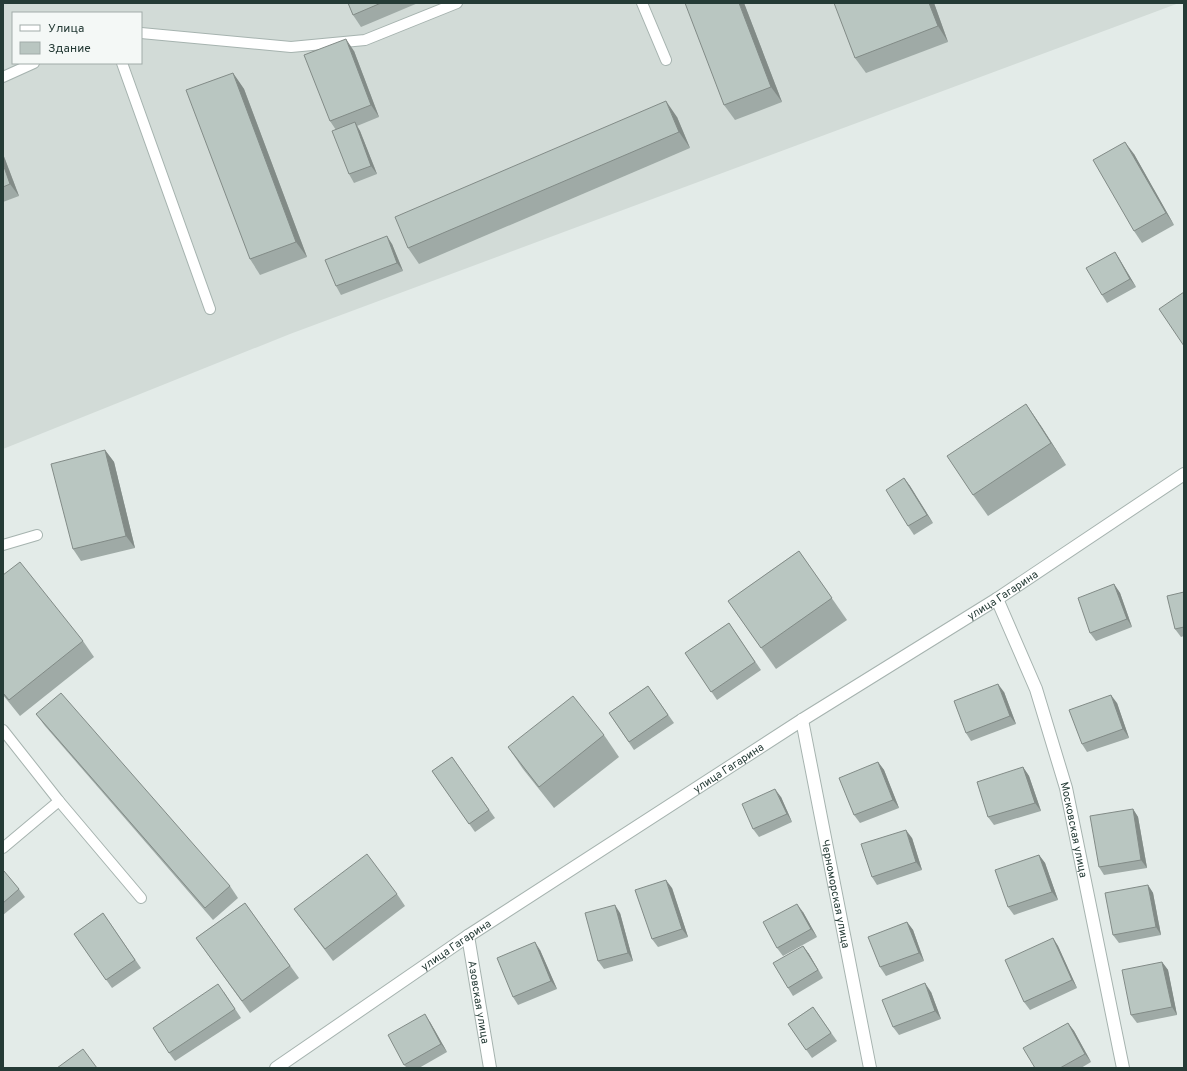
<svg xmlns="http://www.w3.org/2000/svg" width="1187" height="1071" font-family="Overpass,sans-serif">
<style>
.built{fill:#d2dbd7;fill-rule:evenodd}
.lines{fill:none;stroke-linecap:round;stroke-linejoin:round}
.service-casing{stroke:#a6b3af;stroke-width:12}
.minor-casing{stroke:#a6b3af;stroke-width:14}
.tertiary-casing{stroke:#a6b3af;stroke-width:14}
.service{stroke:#fff;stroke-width:10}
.minor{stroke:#fff;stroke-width:12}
.tertiary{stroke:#fff;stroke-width:12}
.wall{fill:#9faaa6}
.shaded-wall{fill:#828b87}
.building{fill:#b9c6c1;stroke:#828b87}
.labels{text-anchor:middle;stroke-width:3;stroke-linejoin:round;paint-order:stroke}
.street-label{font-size:11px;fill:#253b36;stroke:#f4f8f6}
</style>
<rect width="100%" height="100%" fill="#e3ebe8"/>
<path class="built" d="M3 3H1179L290 334 3 449ZM13 13H141V63H13Z"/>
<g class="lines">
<g class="service-casing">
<g id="service">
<polyline points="642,3 666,60"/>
<polyline points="141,33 291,47 365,40 457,3"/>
<polyline points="122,63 210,309"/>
<polyline points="3,77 34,63"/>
<polyline points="3,545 37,535"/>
<polyline points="3,730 59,801 141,898"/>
<polyline points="3,848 59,801"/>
</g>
</g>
<g class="minor-casing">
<g id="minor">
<path id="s1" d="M997 599 1036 689 1066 788 1123 1068"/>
<path id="s2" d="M802 720 870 1068"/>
<path id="s3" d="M468 936 490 1068"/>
</g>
</g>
<g class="tertiary-casing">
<g id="tertiary">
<path id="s4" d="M276 1068 468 936 802 720 997 599 1184 474"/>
</g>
</g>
<use href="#service" class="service"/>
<use href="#minor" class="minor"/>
<use href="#tertiary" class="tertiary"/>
</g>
<g class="wall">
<polygon points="348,3 418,3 361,27 353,15"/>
<polygon points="744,3 782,102 735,120 724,105"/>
<polygon points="934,3 948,42 866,73 855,58"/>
<polygon points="354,51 379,117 357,126 360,131 377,174 354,183 349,174 336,130 330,121"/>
<polygon points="233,73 244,89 307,257 260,275 250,259"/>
<polygon points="677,117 690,148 419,264 408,248"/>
<polygon points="3,154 19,196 3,202"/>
<polygon points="1134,154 1174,225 1142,243 1134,231"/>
<polygon points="392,244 403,271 341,295 336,286"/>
<polygon points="1115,252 1120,260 1136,287 1107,303 1102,295"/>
<polygon points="1026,404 1041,426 1066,465 988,516 973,495"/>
<polygon points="105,450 114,462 135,548 81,561 73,549"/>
<polygon points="904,478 910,486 933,523 914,535 908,526"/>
<polygon points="799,551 847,620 776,669 728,601"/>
<polygon points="3,575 83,641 94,657 20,716 3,695"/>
<polygon points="1114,584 1120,593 1132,627 1096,641 1090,633"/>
<polygon points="1184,592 1184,636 1181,637 1175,629"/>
<polygon points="729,623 761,670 717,700 685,653"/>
<polygon points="648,686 674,723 634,750 609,713"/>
<polygon points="1004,692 1016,724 971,741 966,733"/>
<polygon points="1117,703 1129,738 1087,752 1082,744"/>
<polygon points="36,714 230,886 238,898 213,920 45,726"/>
<polygon points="604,735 619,757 554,808 523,769 508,747"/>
<polygon points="452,757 495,818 475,832 432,771"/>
<polygon points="878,762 884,770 899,808 860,823 854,815"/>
<polygon points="1023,767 1029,776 1041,811 994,825 988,817"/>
<polygon points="781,797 792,822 759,837 753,829"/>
<polygon points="1133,809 1138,817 1147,868 1104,875 1099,867"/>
<polygon points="912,838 922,870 877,885 872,877"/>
<polygon points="1039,855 1045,863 1058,900 1014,915 1008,907"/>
<polygon points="3,872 19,889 25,897 3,915"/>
<polygon points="1148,885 1153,893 1161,935 1119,943 1113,935"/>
<polygon points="672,888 688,937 658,947 652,939"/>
<polygon points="397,894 405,906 333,961 294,909"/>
<polygon points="245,903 299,978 250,1013 196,938"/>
<polygon points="803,912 817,937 783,956 777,948"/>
<polygon points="103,913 141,968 112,988 74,934"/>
<polygon points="620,913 633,961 604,969 598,961"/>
<polygon points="907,922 913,930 924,961 886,976 880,967"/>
<polygon points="1053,938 1058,946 1077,988 1030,1010 1024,1002"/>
<polygon points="803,946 809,954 823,978 793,996 788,988"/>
<polygon points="540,950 557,989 518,1005 513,997"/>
<polygon points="1162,962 1168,970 1177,1015 1137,1023 1131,1015"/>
<polygon points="224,992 241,1018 175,1061 169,1053"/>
<polygon points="931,992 941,1019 899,1035 893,1027"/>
<polygon points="813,1007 837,1041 812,1058 788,1024"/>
<polygon points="430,1022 447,1052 419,1068 407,1068 404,1065"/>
<polygon points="1068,1023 1074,1031 1091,1062 1081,1068 1035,1068"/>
</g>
<g class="shaded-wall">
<polygon points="739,3 744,3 782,102 771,87"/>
<polygon points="929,3 934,3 948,42 938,26"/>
<polygon points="346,39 354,51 379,117 371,105"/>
<polygon points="233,73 244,89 307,257 296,242"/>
<polygon points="666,101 677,117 690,148 679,132"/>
<polygon points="355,122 360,131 377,174 371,166"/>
<polygon points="1125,142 1134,154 1174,225 1166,213"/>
<polygon points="3,154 19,196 10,184 3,164"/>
<polygon points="387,236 392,244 403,271 397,263"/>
<polygon points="1115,252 1120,260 1136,287 1130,279"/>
<polygon points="1026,404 1041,426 1066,465 1051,443"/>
<polygon points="105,450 114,462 135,548 126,536"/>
<polygon points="904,478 910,486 933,523 927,515"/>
<polygon points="1114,584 1120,593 1132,627 1127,619"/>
<polygon points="998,684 1004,692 1016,724 1010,716"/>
<polygon points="1111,695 1117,703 1129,738 1123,729"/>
<polygon points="878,762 884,770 899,808 893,800"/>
<polygon points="1023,767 1029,776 1041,811 1035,803"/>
<polygon points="775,789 781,797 792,822 787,814"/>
<polygon points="1133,809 1138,817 1147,868 1141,860"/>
<polygon points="906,830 912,838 922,870 916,862"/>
<polygon points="1039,855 1045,863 1058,900 1052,892"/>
<polygon points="666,880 672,888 688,937 682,929"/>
<polygon points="1148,885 1153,893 1161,935 1156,927"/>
<polygon points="797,904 803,912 817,937 811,929"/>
<polygon points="615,905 620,913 633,961 628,953"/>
<polygon points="907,922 913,930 924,961 919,953"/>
<polygon points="1053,938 1058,946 1077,988 1072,980"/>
<polygon points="535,942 540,950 557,989 551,981"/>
<polygon points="803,946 809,954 823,978"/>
<polygon points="1162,962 1168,970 1177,1015 1172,1007"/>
<polygon points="925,983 931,992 941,1019 935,1011"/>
<polygon points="425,1014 430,1022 447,1052 441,1044"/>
<polygon points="1068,1023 1074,1031 1091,1062 1085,1054"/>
</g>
<g class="building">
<polygon points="348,3 381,3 353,15"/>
<polygon points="685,3 739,3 771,87 724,105"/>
<polygon points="834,3 929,3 938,26 855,58"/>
<polygon points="346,39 371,105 330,121 304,55"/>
<polygon points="233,73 296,242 250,259 186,90"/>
<polygon points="666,101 679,132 408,248 395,217"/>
<polygon points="355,122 371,166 349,174 332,131"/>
<polygon points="1125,142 1166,213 1134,231 1093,160"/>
<polygon points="3,164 10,184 3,187"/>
<polygon points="387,236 397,263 336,286 325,260"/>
<polygon points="1115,252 1130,279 1102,295 1086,268"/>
<polygon points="1184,292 1184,346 1159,309"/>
<polygon points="1026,404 1051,443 973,495 947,456"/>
<polygon points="105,450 126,536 73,549 51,464"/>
<polygon points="904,478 927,515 908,526 886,490"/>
<polygon points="799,551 832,598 761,648 728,601"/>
<polygon points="20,562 83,641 9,700 3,693 3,575"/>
<polygon points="1114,584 1127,619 1090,633 1078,598"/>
<polygon points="1184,592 1184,627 1175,629 1167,596"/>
<polygon points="729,623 755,662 711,692 685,653"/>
<polygon points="998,684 1010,716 966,733 954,701"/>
<polygon points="648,686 668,715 629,742 609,713"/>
<polygon points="61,693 230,886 205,908 36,714"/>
<polygon points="1111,695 1123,729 1082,744 1069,710"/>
<polygon points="573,696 604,735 539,787 508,747"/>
<polygon points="452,757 489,810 469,824 432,771"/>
<polygon points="878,762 893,800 854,815 839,778"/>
<polygon points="1023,767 1035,803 988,817 977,782"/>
<polygon points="775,789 787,814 753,829 742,804"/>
<polygon points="1133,809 1141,860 1099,867 1090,816"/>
<polygon points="906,830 916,862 872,877 861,844"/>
<polygon points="367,854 397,894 325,949 294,909"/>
<polygon points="1039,855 1052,892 1008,907 995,870"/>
<polygon points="4,871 19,889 3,903 3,872"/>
<polygon points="666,880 682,929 652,939 635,890"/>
<polygon points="1148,885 1156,927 1113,935 1105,893"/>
<polygon points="245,903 290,966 242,1001 196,938"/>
<polygon points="797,904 811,929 777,948 763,922"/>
<polygon points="615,905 628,953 598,961 585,913"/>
<polygon points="103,913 135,960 106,980 74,934"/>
<polygon points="907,922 919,953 880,967 868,937"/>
<polygon points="1053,938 1072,980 1024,1002 1005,960"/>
<polygon points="535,942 551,981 513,997 497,958"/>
<polygon points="803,946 818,970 788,988 773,963"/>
<polygon points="1162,962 1172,1007 1131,1015 1122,970"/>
<polygon points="925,983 935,1011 893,1027 882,1000"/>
<polygon points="218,984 235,1009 169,1053 153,1028"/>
<polygon points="813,1007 831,1033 806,1050 788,1024"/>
<polygon points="425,1014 441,1044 404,1065 388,1035"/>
<polygon points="1068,1023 1085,1054 1060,1068 1035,1068 1023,1048"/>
<polygon points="83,1049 97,1068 57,1068"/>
</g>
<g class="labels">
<g class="street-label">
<text dy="4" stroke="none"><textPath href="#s4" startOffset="867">улица Гагарина</textPath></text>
<text dy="4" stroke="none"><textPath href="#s4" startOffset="543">улица Гагарина</textPath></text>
<text dy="4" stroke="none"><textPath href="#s1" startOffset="244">Московская улица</textPath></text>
<text dy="4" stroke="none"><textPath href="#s2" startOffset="177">Черноморская улица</textPath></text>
<text dy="4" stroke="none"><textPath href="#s4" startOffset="218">улица Гагарина</textPath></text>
<text dy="4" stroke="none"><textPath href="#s3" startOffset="67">Азовская улица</textPath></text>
</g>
</g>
<rect width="1187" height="1071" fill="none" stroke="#253b36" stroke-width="8"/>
<rect x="12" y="12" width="130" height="52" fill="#f4f8f6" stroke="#a1aca9"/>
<rect x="20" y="25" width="20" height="6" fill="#ffffff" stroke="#a1aca9"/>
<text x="48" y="32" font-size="12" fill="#253b36">Улица</text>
<rect x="20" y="42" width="20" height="12" fill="#b9c6c1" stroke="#a1aca9"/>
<text x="48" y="52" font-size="12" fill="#253b36">Здание</text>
</svg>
